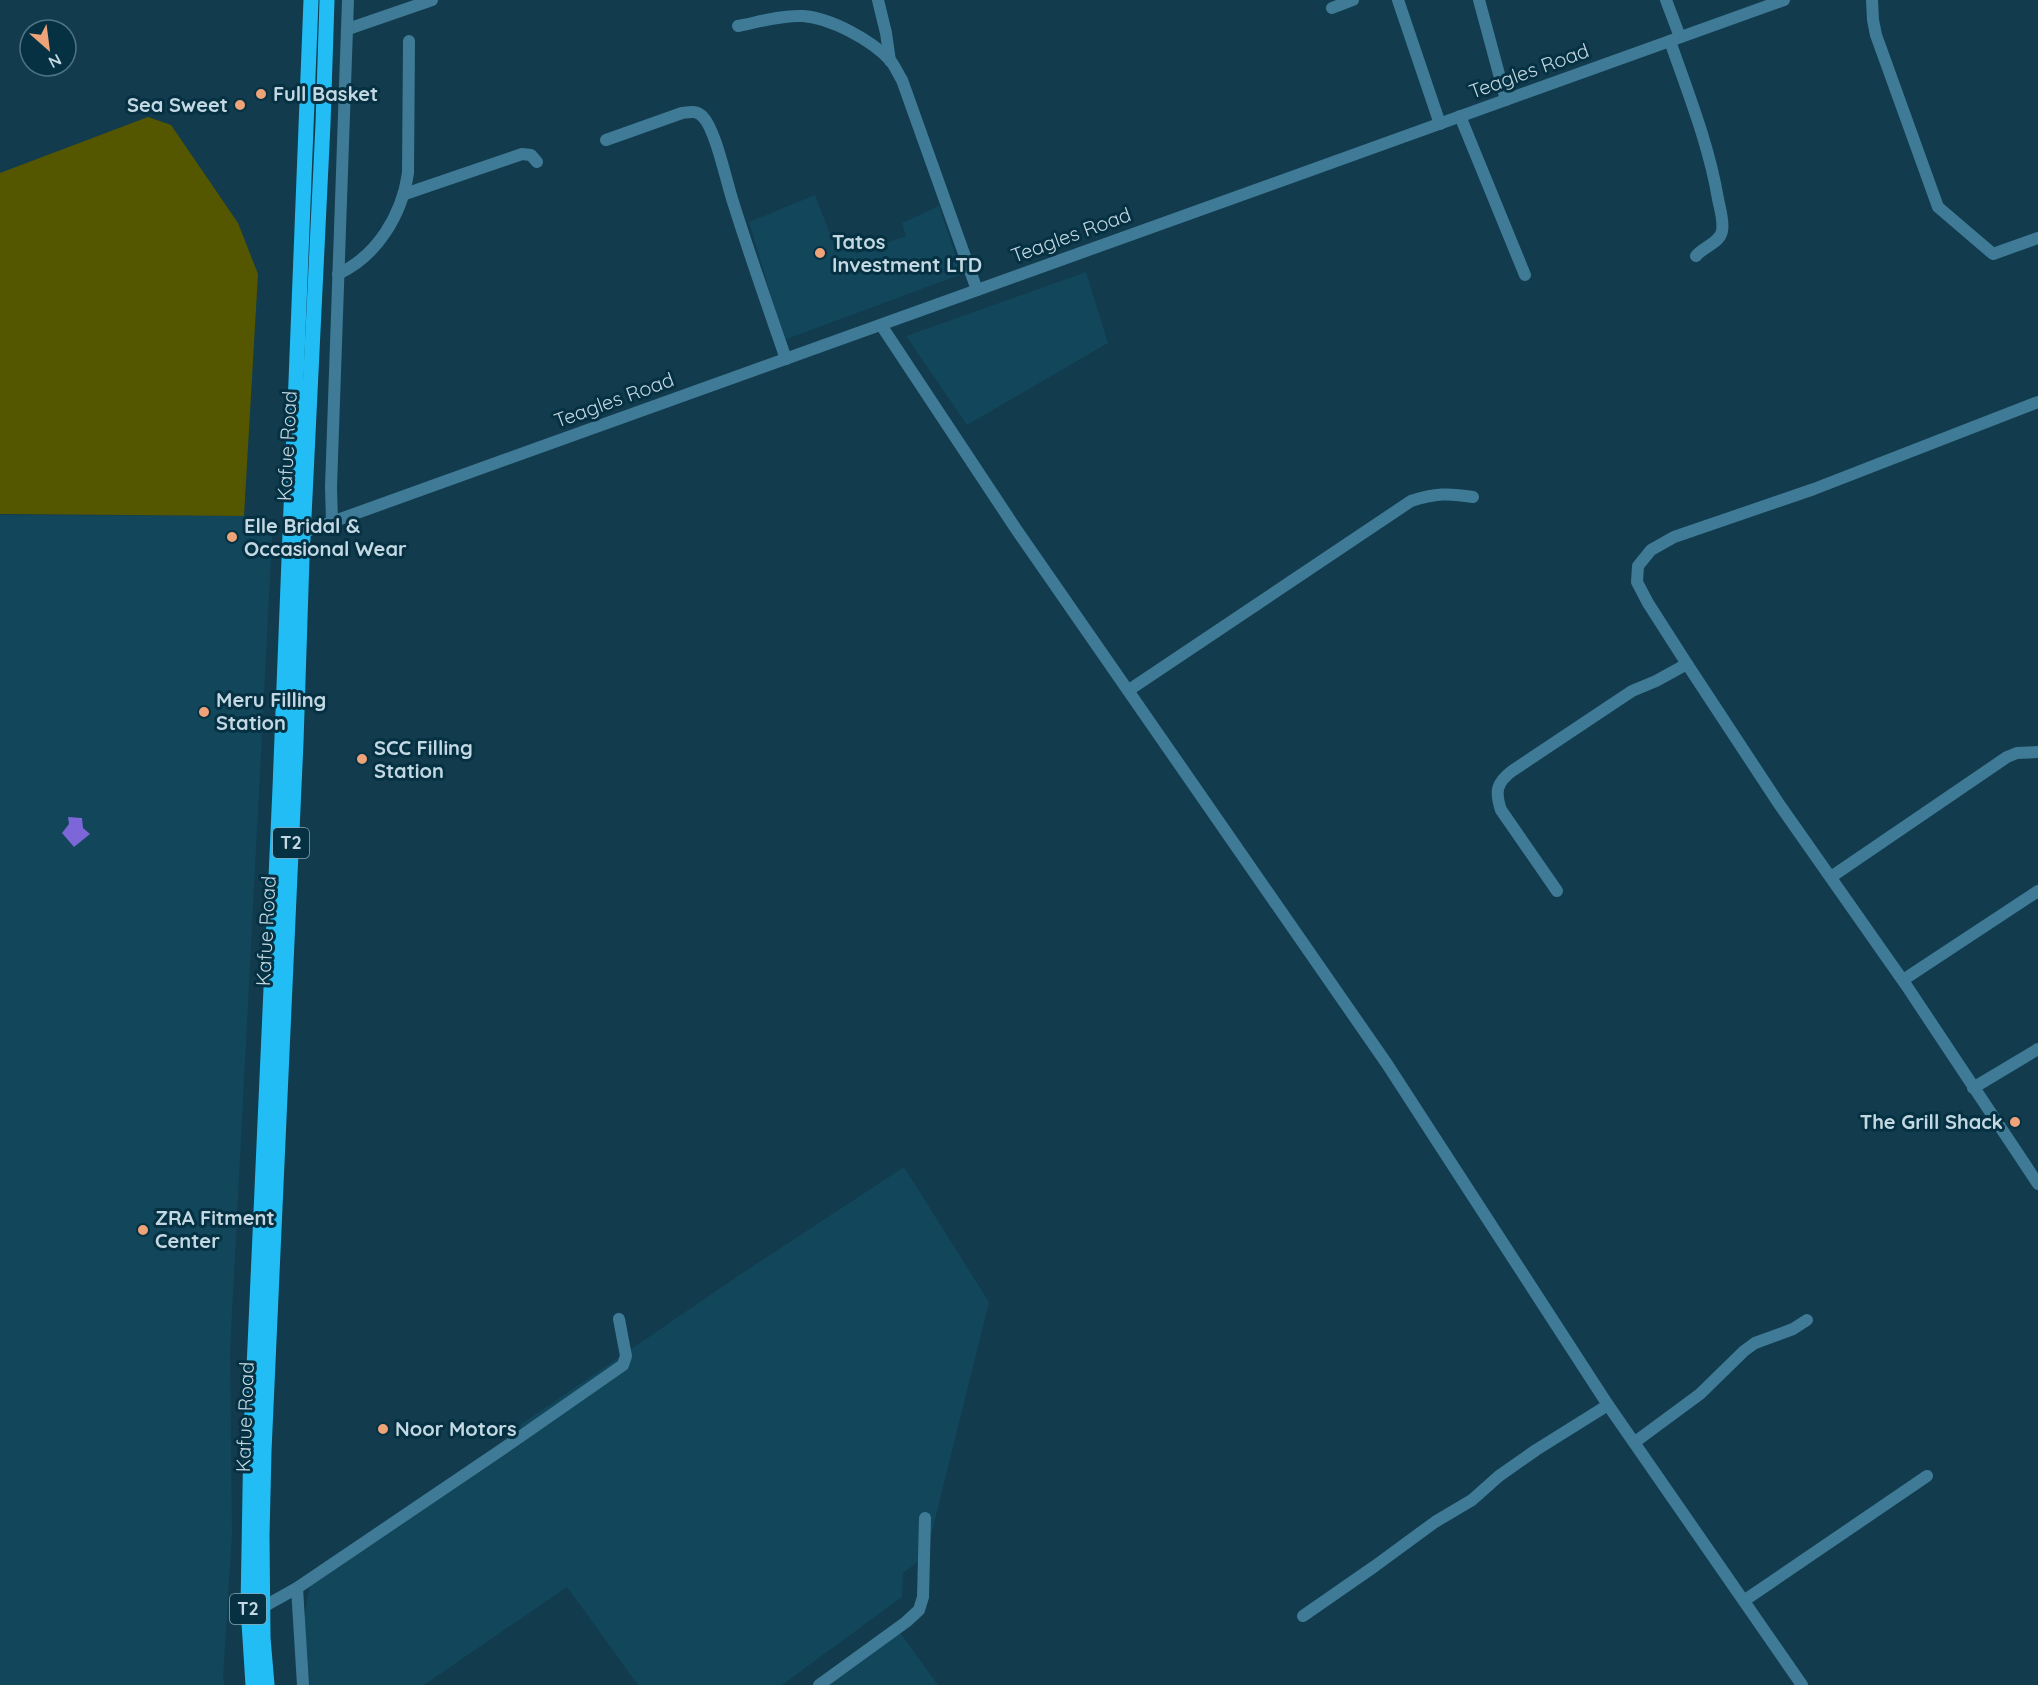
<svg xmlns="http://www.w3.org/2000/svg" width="2038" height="1685" font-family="Quicksand,sans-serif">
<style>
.built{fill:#12465b}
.green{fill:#555600}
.water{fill:#7d66d7}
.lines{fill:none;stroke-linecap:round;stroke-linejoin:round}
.minor{stroke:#3f7b96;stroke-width:12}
.major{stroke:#23bdf5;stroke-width:15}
.poi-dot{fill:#efa378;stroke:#053142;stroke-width:2}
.labels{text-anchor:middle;stroke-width:6;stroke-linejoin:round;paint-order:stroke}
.shield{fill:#053142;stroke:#8aa6b3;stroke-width:1.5}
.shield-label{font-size:18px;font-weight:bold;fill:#c3d8e3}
.street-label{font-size:20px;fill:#c3d8e3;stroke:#053142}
.poi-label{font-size:20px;font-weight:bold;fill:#c3d8e3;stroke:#053142;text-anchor:start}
</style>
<rect width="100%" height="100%" fill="#123b4d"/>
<g class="built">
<polygon points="815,195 834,244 850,239 856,254 906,236 902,223 939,206 962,274 784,340 749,222"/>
<polygon points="1086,272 1108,343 967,425 906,336"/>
<polygon points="0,515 244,516 273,520 230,1352 232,1533 223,1679 225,1685 0,1685"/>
<polygon points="904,1167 989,1302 926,1556 903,1573 902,1597 782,1685 638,1685 567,1587 424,1685 303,1685 301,1634 310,1585 523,1443 520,1425 738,1276"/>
<polygon points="899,1631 938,1685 826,1685"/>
</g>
<polygon class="green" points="148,117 171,125 238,223 258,274 244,516 0,514 0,173"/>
<polygon class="water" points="68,817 82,818 83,828 90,834 74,847 62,833 69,824"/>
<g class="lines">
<g class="minor">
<polyline points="878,0 886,33 890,61"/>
<polyline points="1398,0 1440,124"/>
<polyline points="1479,0 1506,100"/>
<polyline points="1666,0 1680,37"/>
<polyline points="1872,0 1873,20 1876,35 1938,207 1993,254 2038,238"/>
<polyline points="1332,8 1353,0"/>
<path d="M738 26C759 22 781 15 803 16 831 18 871 40 890 60 895 66 898 74 902 80L977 290"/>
<polyline points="348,29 432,0"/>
<path d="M1670 41C1688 93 1709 145 1718 199 1720 209 1724 221 1722 231 1720 243 1703 247 1696 256"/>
<polyline points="1460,116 1525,275"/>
<path d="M606 140 682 113C690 112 697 110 703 117 716 130 727 185 734 205 750 256 768 307 786 359"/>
<polyline points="405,194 522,154 531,155 537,162"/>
<path d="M338 274C377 256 402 215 408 173L409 41"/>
<polyline points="881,325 1016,529 1387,1064 1608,1405 1802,1685"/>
<polyline points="2038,402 1814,489 1674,537 1651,550 1638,566 1637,582 1648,603 1687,664 1779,804 1906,985 2038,1184"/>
<polyline points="332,522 331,487 348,0"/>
<polyline points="304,532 1784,0"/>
<path d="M1129 690 1411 501C1435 493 1449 493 1473 497"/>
<polyline points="1831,877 2007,757 2017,753 2038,752"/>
<path d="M1557 891 1501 810C1495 792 1496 783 1512 771L1632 691 1656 681 1687 664"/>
<polyline points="1903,980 2038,891"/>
<polyline points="1973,1088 2038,1049"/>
<polyline points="1635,1442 1700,1394 1744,1351 1755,1343 1793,1329 1807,1320"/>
<polyline points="297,1588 303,1685"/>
<polyline points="1745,1600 1927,1476"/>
<polyline points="263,1607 297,1588 504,1448 623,1365 626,1356 619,1319"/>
<polyline points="1303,1616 1375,1566 1435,1522 1472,1500 1499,1476 1536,1450 1608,1405"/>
<polyline points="819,1685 906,1622 919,1610 923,1597 925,1518"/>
</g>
<g class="major">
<polyline points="253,1685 248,1607 251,1435 280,788 311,0"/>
<polyline points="267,1685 263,1638 262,1536 264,1451 296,742 302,558 323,124 327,0"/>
</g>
</g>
<g class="poi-dot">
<circle cx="261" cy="94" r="6"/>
<circle cx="240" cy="105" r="6"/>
<circle cx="820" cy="253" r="6"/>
<circle cx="232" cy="537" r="6"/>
<circle cx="204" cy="712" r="6"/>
<circle cx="362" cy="759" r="6"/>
<circle cx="2015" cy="1122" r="6"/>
<circle cx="143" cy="1230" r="6"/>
<circle cx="383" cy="1429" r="6"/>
</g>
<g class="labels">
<g class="shield">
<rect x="273" y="828" width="36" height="30" rx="4.5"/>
<rect x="230" y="1594" width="36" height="30" rx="4.5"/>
</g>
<g class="shield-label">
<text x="291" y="849">T2</text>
<text x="248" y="1615">T2</text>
</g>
<g class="street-label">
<text transform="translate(1529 71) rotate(-20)" y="7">Teagles Road</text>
<text transform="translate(1071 235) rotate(-20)" y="7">Teagles Road</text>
<text transform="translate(614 400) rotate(-20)" y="7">Teagles Road</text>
<text transform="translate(287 446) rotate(-87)" y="7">Kafue Road</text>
<text transform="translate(266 931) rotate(-87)" y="7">Kafue Road</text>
<text transform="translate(245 1417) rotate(-88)" y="7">Kafue Road</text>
</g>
<g class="poi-label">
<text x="273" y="101">Full Basket</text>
<text x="228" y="112" text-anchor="end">Sea Sweet</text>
<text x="832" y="249">Tatos<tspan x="832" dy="23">Investment LTD</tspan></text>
<text x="244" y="533">Elle Bridal &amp;<tspan x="244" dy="23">Occasional Wear</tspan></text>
<text x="216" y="707">Meru Filling<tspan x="216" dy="23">Station</tspan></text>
<text x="374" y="755">SCC Filling<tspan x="374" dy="23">Station</tspan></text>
<text x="2003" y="1129" text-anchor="end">The Grill Shack</text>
<text x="155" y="1225">ZRA Fitment<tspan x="155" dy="23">Center</tspan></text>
<text x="395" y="1436">Noor Motors</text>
</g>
</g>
<g transform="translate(48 48) rotate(152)"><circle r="28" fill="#053142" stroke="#517482" stroke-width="1.5"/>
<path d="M0-4.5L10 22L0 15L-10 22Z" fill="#efa378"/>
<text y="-9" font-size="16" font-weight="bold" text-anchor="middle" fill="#c3d8e3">N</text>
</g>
</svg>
